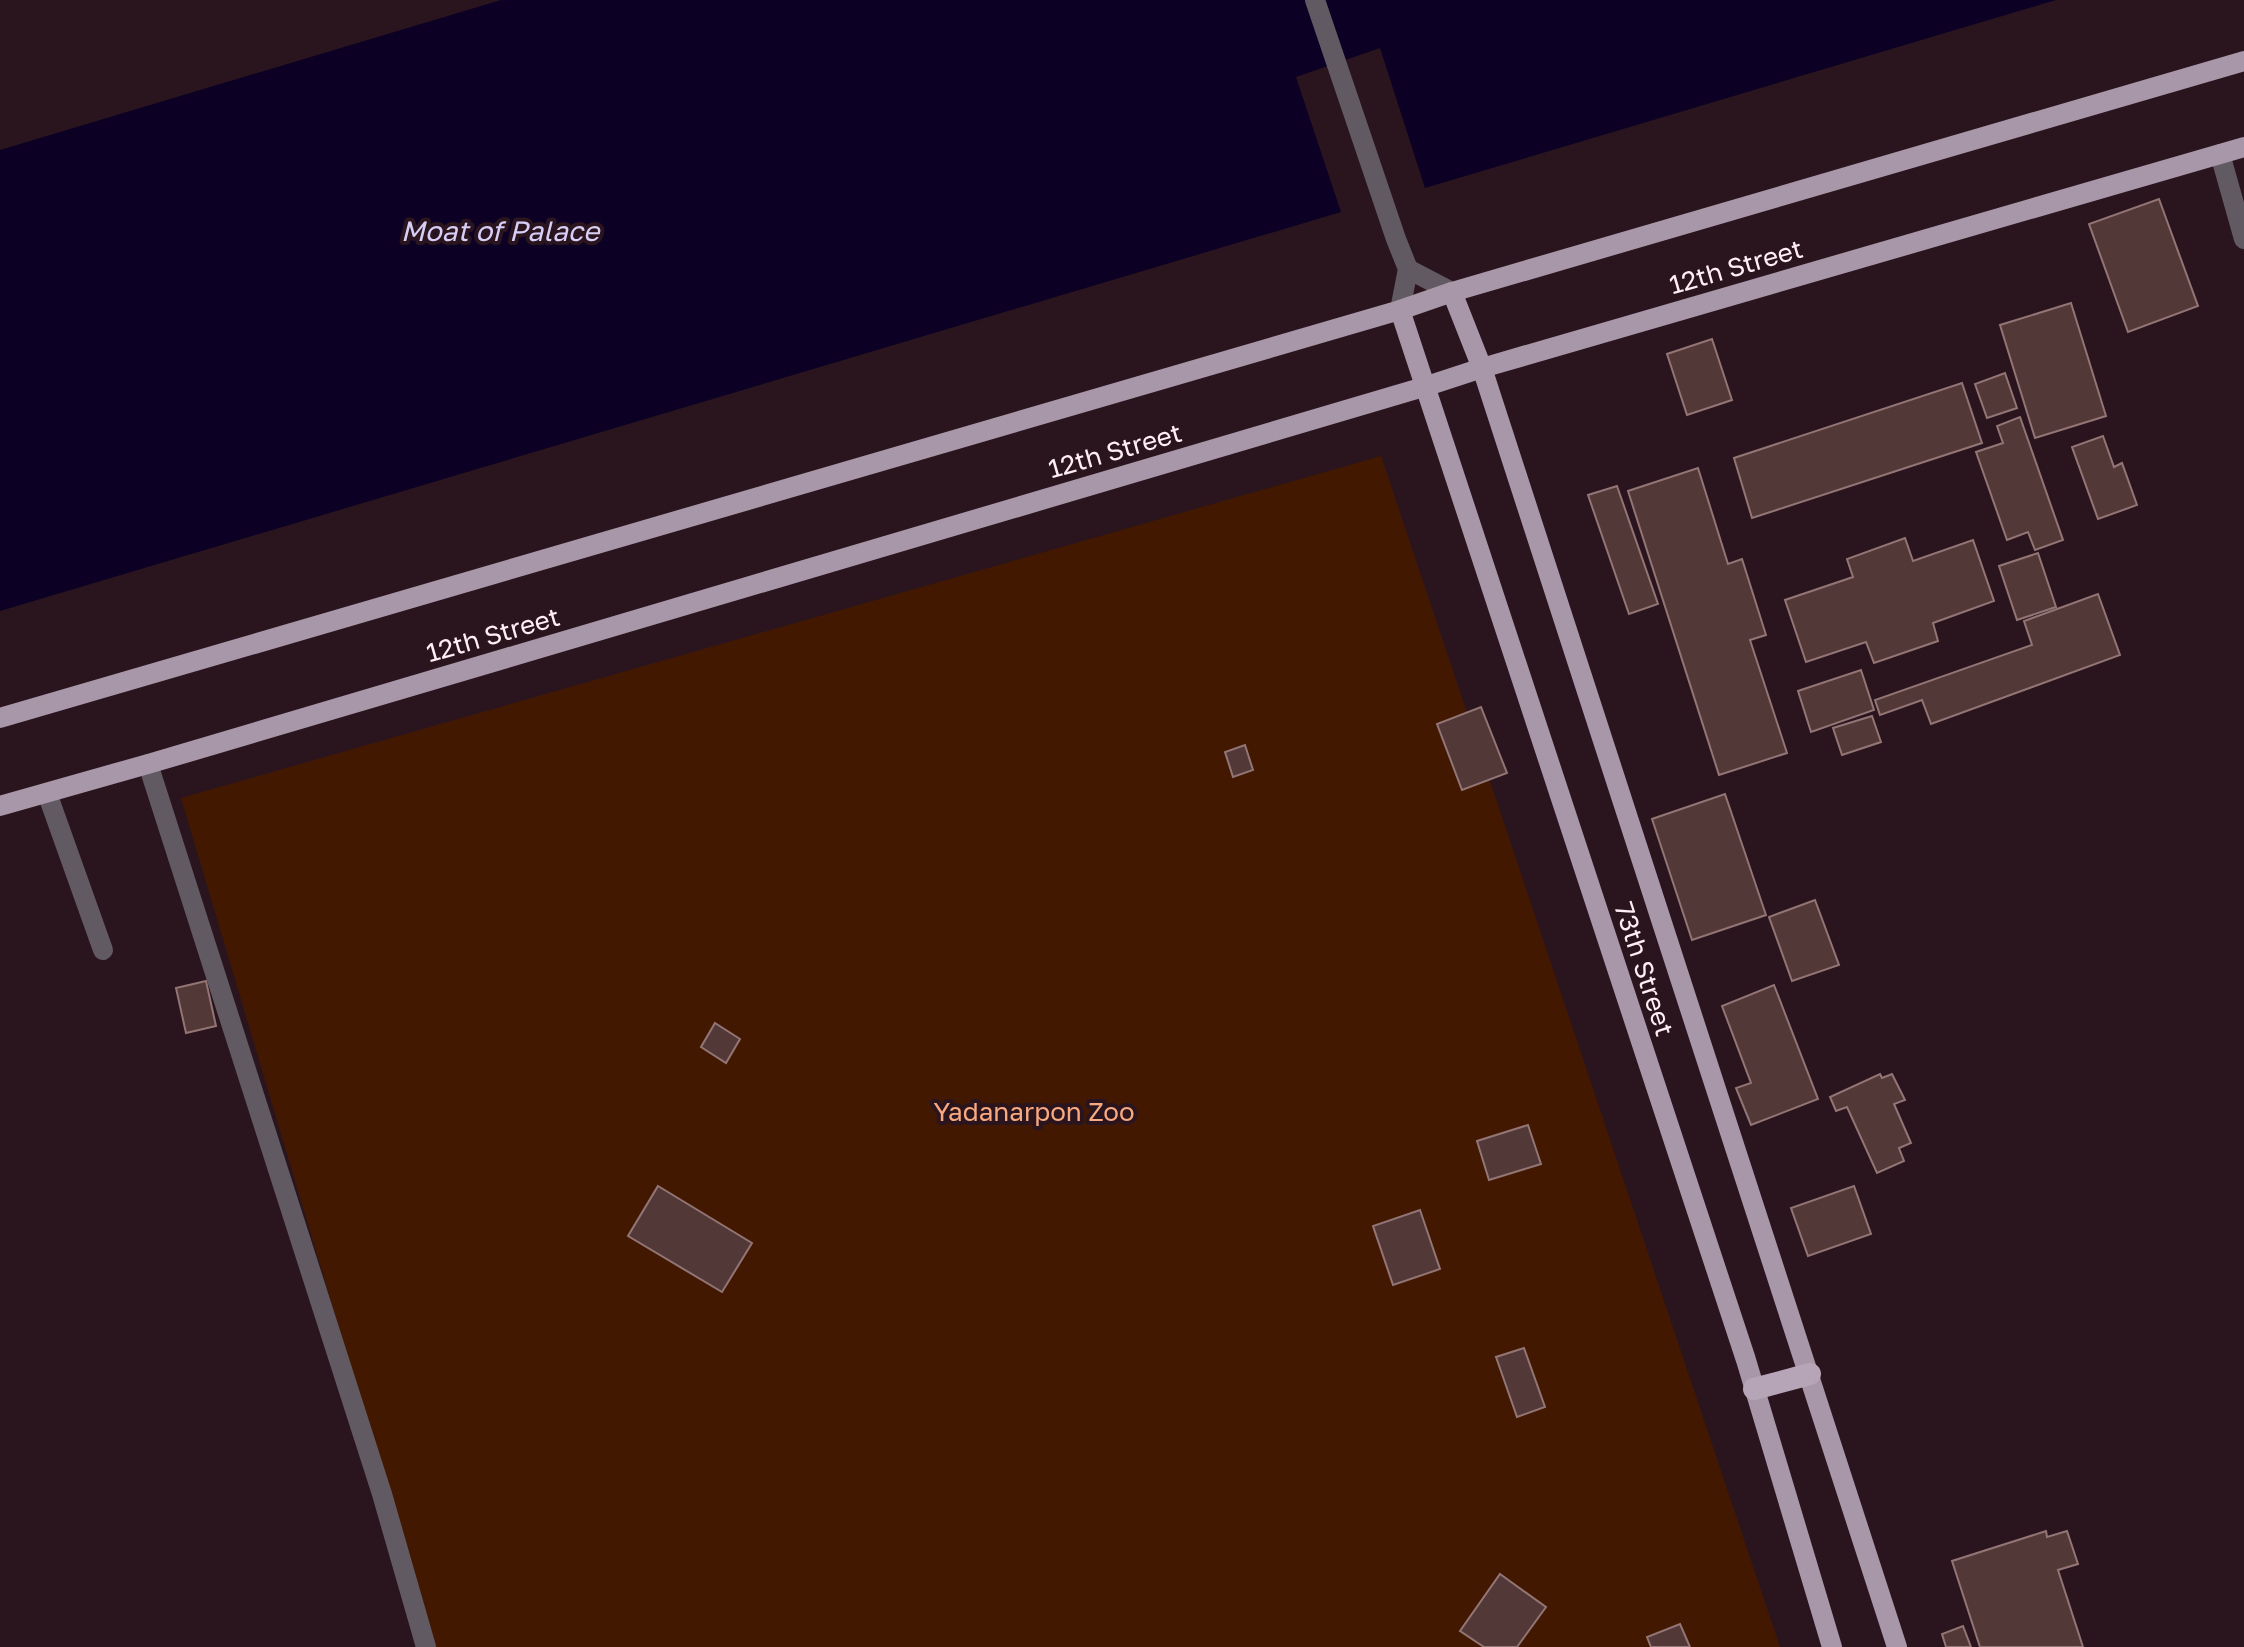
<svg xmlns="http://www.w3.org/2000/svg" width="2244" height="1647" font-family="'Golos Text',sans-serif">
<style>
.green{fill:#421900}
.water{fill:#0c0024}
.building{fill:#523938;stroke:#927574;stroke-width:2}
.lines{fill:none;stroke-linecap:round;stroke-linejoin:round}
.minor{stroke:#625a62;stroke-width:20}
.tertiary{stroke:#625a62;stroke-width:20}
.primary{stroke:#a897a9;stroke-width:20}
.trunk{stroke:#b6a4b7;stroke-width:22}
.labels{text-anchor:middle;stroke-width:8;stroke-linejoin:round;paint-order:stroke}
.street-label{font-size:26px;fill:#ffeff5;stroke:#2a151f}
.park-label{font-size:26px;fill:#f9a980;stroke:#2a151f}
.water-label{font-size:28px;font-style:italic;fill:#d7cef5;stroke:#2a151f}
</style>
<rect width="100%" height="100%" fill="#2a151f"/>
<polygon class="green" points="1381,456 1780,1647 434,1647 181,798"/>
<polygon class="water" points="501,0 2056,0 1425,188 1380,48 1296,77 1341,212 0,611 0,150"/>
<g class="building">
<polygon points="2159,199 2198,306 2128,332 2089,224"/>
<polygon points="2071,303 2106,416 2035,438 2000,325"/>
<polygon points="1712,339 1732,400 1687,415 1667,354"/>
<polygon points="2005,373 2017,408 1987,418 1975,384"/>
<polygon points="1962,383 1982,443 1752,518 1734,458"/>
<polygon points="2020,417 2063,540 2035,550 2028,532 2007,540 1976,452 2003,443 1997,426"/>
<polygon points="2103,436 2114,467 2122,463 2137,505 2098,519 2072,447"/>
<polygon points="1698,468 1728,564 1742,559 1766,635 1750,640 1787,753 1719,775 1628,491"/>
<polygon points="1617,486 1658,604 1629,614 1588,495"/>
<polygon points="1905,538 1913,561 1973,540 1994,601 1933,623 1938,641 1874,663 1866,642 1806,662 1785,600 1853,577 1847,559"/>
<polygon points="2038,553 2056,607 2017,620 1999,566"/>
<polygon points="2098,594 2120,655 1931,724 1922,700 1880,715 1875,700 2032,645 2024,621"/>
<polygon points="1861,670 1874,710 1811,732 1798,691"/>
<polygon points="1481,707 1507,773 1462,790 1437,724"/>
<polygon points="1872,716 1881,742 1842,755 1833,728"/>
<polygon points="1245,745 1253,770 1233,777 1225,752"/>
<polygon points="1725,794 1766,915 1692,940 1652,819"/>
<polygon points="1815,900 1839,965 1792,981 1769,917"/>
<polygon points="206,981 216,1026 186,1033 176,988"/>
<polygon points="1774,985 1818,1099 1751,1125 1736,1088 1751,1083 1722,1006"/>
<polygon points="715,1023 740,1039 726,1063 701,1047"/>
<polygon points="1880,1074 1882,1078 1892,1074 1905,1100 1894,1104 1911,1143 1899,1148 1904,1161 1877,1173 1847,1107 1836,1111 1830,1097"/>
<polygon points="1528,1125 1541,1164 1489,1180 1477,1141"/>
<polygon points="658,1186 752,1243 722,1292 628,1236"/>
<polygon points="1854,1186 1871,1234 1808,1256 1791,1208"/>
<polygon points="1420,1210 1440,1269 1393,1285 1373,1226"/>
<polygon points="1524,1348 1545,1407 1517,1417 1496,1357"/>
<polygon points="2046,1531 2047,1537 2067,1531 2078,1564 2058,1570 2083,1647 1980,1647 1952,1561"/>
<polygon points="1500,1574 1546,1607 1517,1647 1484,1647 1460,1631"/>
<polygon points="1680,1624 1690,1647 1651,1647 1647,1637"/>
<polygon points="1963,1626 1971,1647 1946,1647 1942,1634"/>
</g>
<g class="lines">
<g class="minor">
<polyline points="2220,154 2244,239"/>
<polyline points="148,764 382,1494 426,1647"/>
<polyline points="47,793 103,950"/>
</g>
<g class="tertiary">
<polyline points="1315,0 1396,239 1408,269 1400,310"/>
<polyline points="1408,269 1452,292"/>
</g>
<g class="primary">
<polyline points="1452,292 1482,368 1897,1647"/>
<polyline points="1400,310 1746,1360 1832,1647"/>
<polyline points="0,718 1400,310 1452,292 2244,61"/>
<polyline points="0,806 148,764 1427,386 1482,368 2244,147"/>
</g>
<polyline class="trunk" points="1754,1389 1810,1374"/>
</g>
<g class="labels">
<g class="street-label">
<text transform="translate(1736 267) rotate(-16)" y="9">12th Street</text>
<text transform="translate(1115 451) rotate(-16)" y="9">12th Street</text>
<text transform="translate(493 635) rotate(-16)" y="9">12th Street</text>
<text transform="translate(1644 969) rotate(72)" y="9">73th Street</text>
</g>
<g class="park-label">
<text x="1034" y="1121">Yadanarpon Zoo</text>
</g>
<g class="water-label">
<text x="500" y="241">Moat of Palace</text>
</g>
</g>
</svg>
